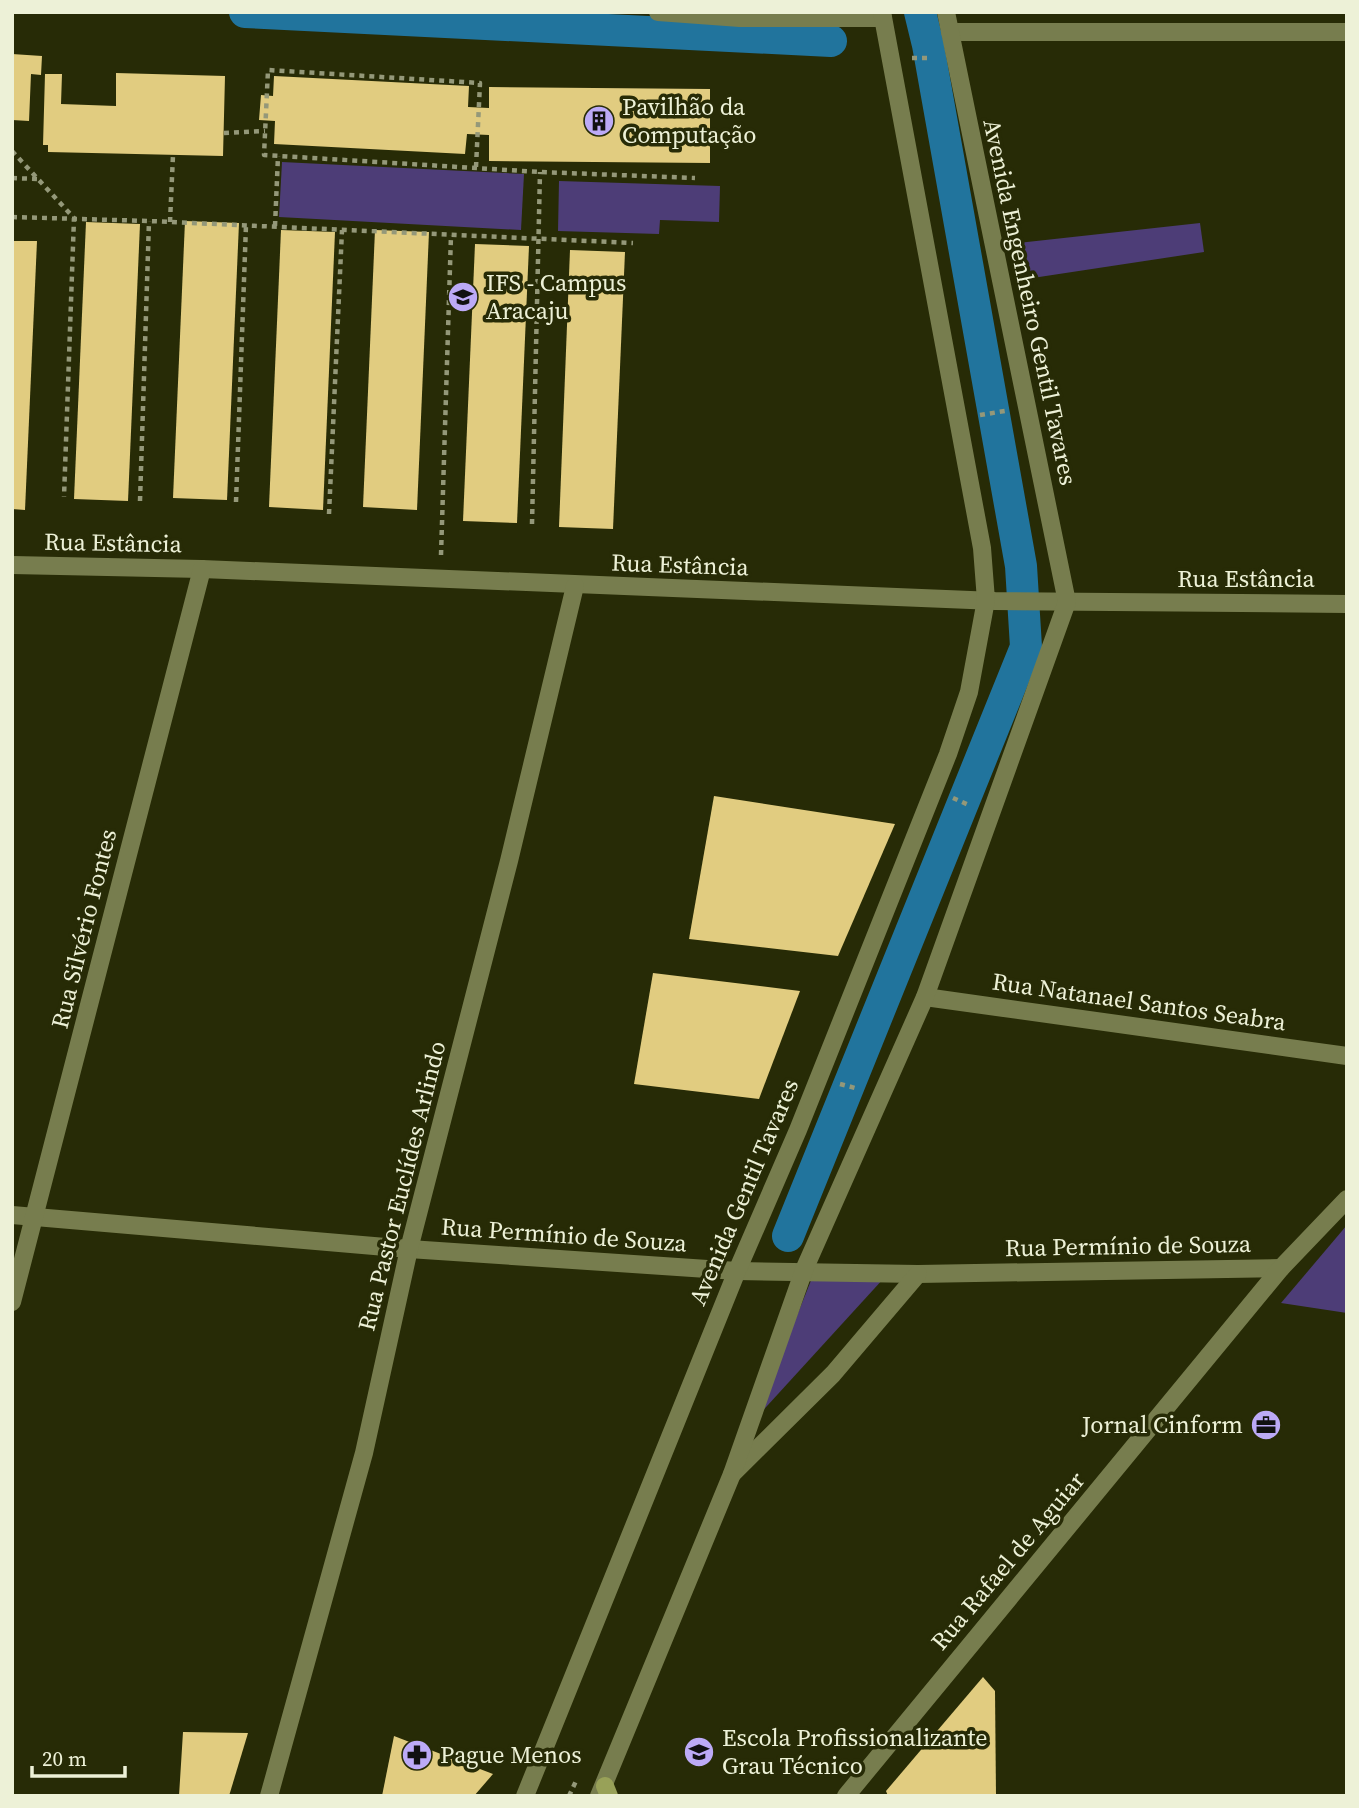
<svg xmlns="http://www.w3.org/2000/svg" width="1359" height="1808" font-family="'Source Serif 4',serif">
<style>
.green{fill:#4d3d77}
.lines{fill:none;stroke-linecap:round;stroke-linejoin:round}
.canal{stroke:#21749d;stroke-width:32}
.building{fill:#e1cc80}
.path{stroke:#949879;stroke-width:4.5;stroke-dasharray:5 5;stroke-linecap:butt}
.minor{stroke:#777d4e;stroke-width:18}
.secondary{stroke:#777d4e;stroke-width:18}
.primary{stroke:#98a158;stroke-width:18}
.labels{text-anchor:middle;stroke-width:7;stroke-linejoin:round;paint-order:stroke}
.poi-label{font-size:24px;fill:#edf1d7;stroke:#272b06;text-anchor:start}
.street-label{font-size:24px;fill:#edf1d7;stroke:#272b06}
</style>
<rect width="100%" height="100%" fill="#272b06"/>
<g class="green">
<polygon points="282,162 524,174 521,230 279,217"/>
<polygon points="559,181 720,186 719,222 660,220 659,234 558,231"/>
<polygon points="1200,223 1204,252 1026,279 1018,243"/>
<polygon points="1347,1225 1347,1313 1281,1303"/>
<polygon points="812,1278 884,1278 756,1418"/>
</g>
<g class="lines">
<g class="canal">
<polyline points="245,12 831,41"/>
<polyline points="788,1236 1026,647 1021,566 928,45 920,12"/>
</g>
</g>
<g class="building">
<polygon points="12,54 42,56 41,75 31,74 29,121 12,120"/>
<polygon points="116,73 225,76 223,156 48,152 48,145 43,145 45,74 62,74 61,104 116,106"/>
<polygon points="274,76 469,86 468,107 489,108 489,87 710,89 710,163 489,161 489,135 467,134 465,154 274,144 275,121 259,120 261,95 273,96"/>
<polygon points="185,221 239,223 227,500 173,498"/>
<polygon points="86,222 140,224 128,501 74,499"/>
<polygon points="281,230 335,232 323,510 269,507"/>
<polygon points="375,230 429,232 417,510 363,507"/>
<polygon points="12,241 37,241 25,510 12,509"/>
<polygon points="475,244 529,246 517,523 463,521"/>
<polygon points="570,250 625,252 613,529 559,527"/>
<polygon points="714,796 895,824 838,956 689,939"/>
<polygon points="653,973 800,991 759,1099 634,1084"/>
<polygon points="983,1677 995,1691 996,1796 888,1796 886,1791"/>
<polygon points="183,1732 248,1733 229,1796 179,1796"/>
<polygon points="394,1736 493,1774 474,1796 382,1796"/>
</g>
<g class="lines">
<g class="path">
<polyline points="912,58 931,58"/>
<polyline points="224,133 265,131"/>
<polyline points="12,151 74,218 64,497"/>
<polyline points="476,167 480,83 268,70 264,155 540,172 695,178"/>
<polyline points="12,178 38,179"/>
<polyline points="12,217 149,221 633,243"/>
<polyline points="170,222 173,155"/>
<polyline points="275,226 278,156"/>
<polyline points="980,415 1005,411"/>
<polyline points="140,501 149,221"/>
<polyline points="236,502 246,225"/>
<polyline points="329,514 342,230"/>
<polyline points="532,524 540,172"/>
<polyline points="441,555 451,235"/>
<polyline points="953,798 971,806"/>
<polyline points="840,1084 859,1089"/>
<polyline points="569,1796 576,1781"/>
</g>
<g class="minor">
<polyline points="658,12 740,18 883,18"/>
<polyline points="950,32 1347,32"/>
<polyline points="12,565 202,569 995,601 1347,604"/>
<polyline points="925,997 1347,1056"/>
<polyline points="12,1215 409,1249 737,1271 918,1274 1281,1268"/>
<polyline points="12,1302 202,569"/>
<polyline points="732,1474 833,1374 918,1274"/>
<polyline points="269,1796 364,1453 409,1249 509,861 575,586"/>
<polyline points="846,1796 1281,1268 1347,1199"/>
</g>
<g class="secondary">
<polyline points="525,1796 737,1271 798,1130 948,754 969,692 986,600 982,548 882,12"/>
<polyline points="599,1796 732,1474 804,1270 925,997 1067,602 946,12"/>
</g>
<polyline class="primary" points="605,1786 609,1796"/>
</g>
<defs>
<g id="building-disc" transform="scale(1.575)"><circle r="9.5" fill="#bcaaf6" stroke="#272b06"/><path d="M-4-6H4V6H1V3H-1V6H-4ZM-2.5-4.3h1.7v1.8h-1.7ZM.8-4.3h1.7v1.8H.8ZM-2.5-1h1.7V.8h-1.7ZM.8-1h1.7V.8H.8Z" fill="#111"/></g>
<g id="university-disc" transform="scale(1.575)"><circle r="9.5" fill="#bcaaf6" stroke="#272b06"/><path d="M0-5L7-2L0 1L-7-2ZM-4 1L0 2.5L4 1V4Q0 6-4 4Z" fill="#111"/></g>
<g id="office-disc" transform="scale(1.575)"><circle r="9.5" fill="#bcaaf6" stroke="#272b06"/><path d="M-6-3h4V-5.5h4V-3h4V5H-6ZM-1-4.5V-3h2v-1.5ZM-6 0V1H6V0Z" fill="#111"/></g>
<g id="school-disc" transform="scale(1.575)"><circle r="9.5" fill="#bcaaf6" stroke="#272b06"/><path d="M0-5L7-2L0 1L-7-2ZM-4 1L0 2.5L4 1V4Q0 6-4 4Z" fill="#111"/></g>
<g id="pharmacy-disc" transform="scale(1.575)"><circle r="9.5" fill="#bcaaf6" stroke="#272b06"/><path d="M-2-6h4v4h4v4h-4v4h-4v-4h-4v-4h4Z" fill="#111"/></g>
</defs>
<g fill-rule="evenodd">
<use href="#building-disc" x="599" y="121"/>
<use href="#university-disc" x="463" y="297"/>
<use href="#office-disc" x="1266" y="1425"/>
<use href="#school-disc" x="699" y="1752"/>
<use href="#pharmacy-disc" x="417" y="1755"/>
</g>
<g class="labels">
<g class="poi-label">
<text x="622" y="115">Pavilhão da<tspan x="622" dy="28">Computação</tspan></text>
<text x="486" y="291">IFS - Campus<tspan x="486" dy="28">Aracaju</tspan></text>
<text x="1243" y="1433" text-anchor="end">Jornal Cinform</text>
<text x="722" y="1746">Escola Profissionalizante<tspan x="722" dy="28">Grau Técnico</tspan></text>
<text x="440" y="1763">Pague Menos</text>
</g>
<g class="street-label">
<text transform="translate(1030 302) rotate(78)" y="8">Avenida Engenheiro Gentil Tavares</text>
<text transform="translate(113 543) rotate(1)" y="8">Rua Estância</text>
<text transform="translate(680 565) rotate(2)" y="8">Rua Estância</text>
<text x="1246" y="587">Rua Estância</text>
<text transform="translate(84 929) rotate(-76)" y="8">Rua Silvério Fontes</text>
<text transform="translate(1139 1002) rotate(8)" y="8">Rua Natanael Santos Seabra</text>
<text transform="translate(402 1186) rotate(-76)" y="8">Rua Pastor Euclídes Arlindo</text>
<text transform="translate(744 1192) rotate(-67)" y="8">Avenida Gentil Tavares</text>
<text transform="translate(564 1235) rotate(4)" y="8">Rua Permínio de Souza</text>
<text transform="translate(1128 1246) rotate(-1)" y="8">Rua Permínio de Souza</text>
<text transform="translate(1008 1561) rotate(-50)" y="8">Rua Rafael de Aguiar</text>
</g>
</g>
<rect width="1359" height="1808" fill="none" stroke="#edf1d7" stroke-width="28"/>
<path d="M32 1766v10h93v-10" fill="none" stroke="#edf1d7" stroke-width="3.5"/>
<text x="42" y="1766" font-size="21" fill="#edf1d7" stroke="#272b06" stroke-width="5" paint-order="stroke">20 m</text>
</svg>
